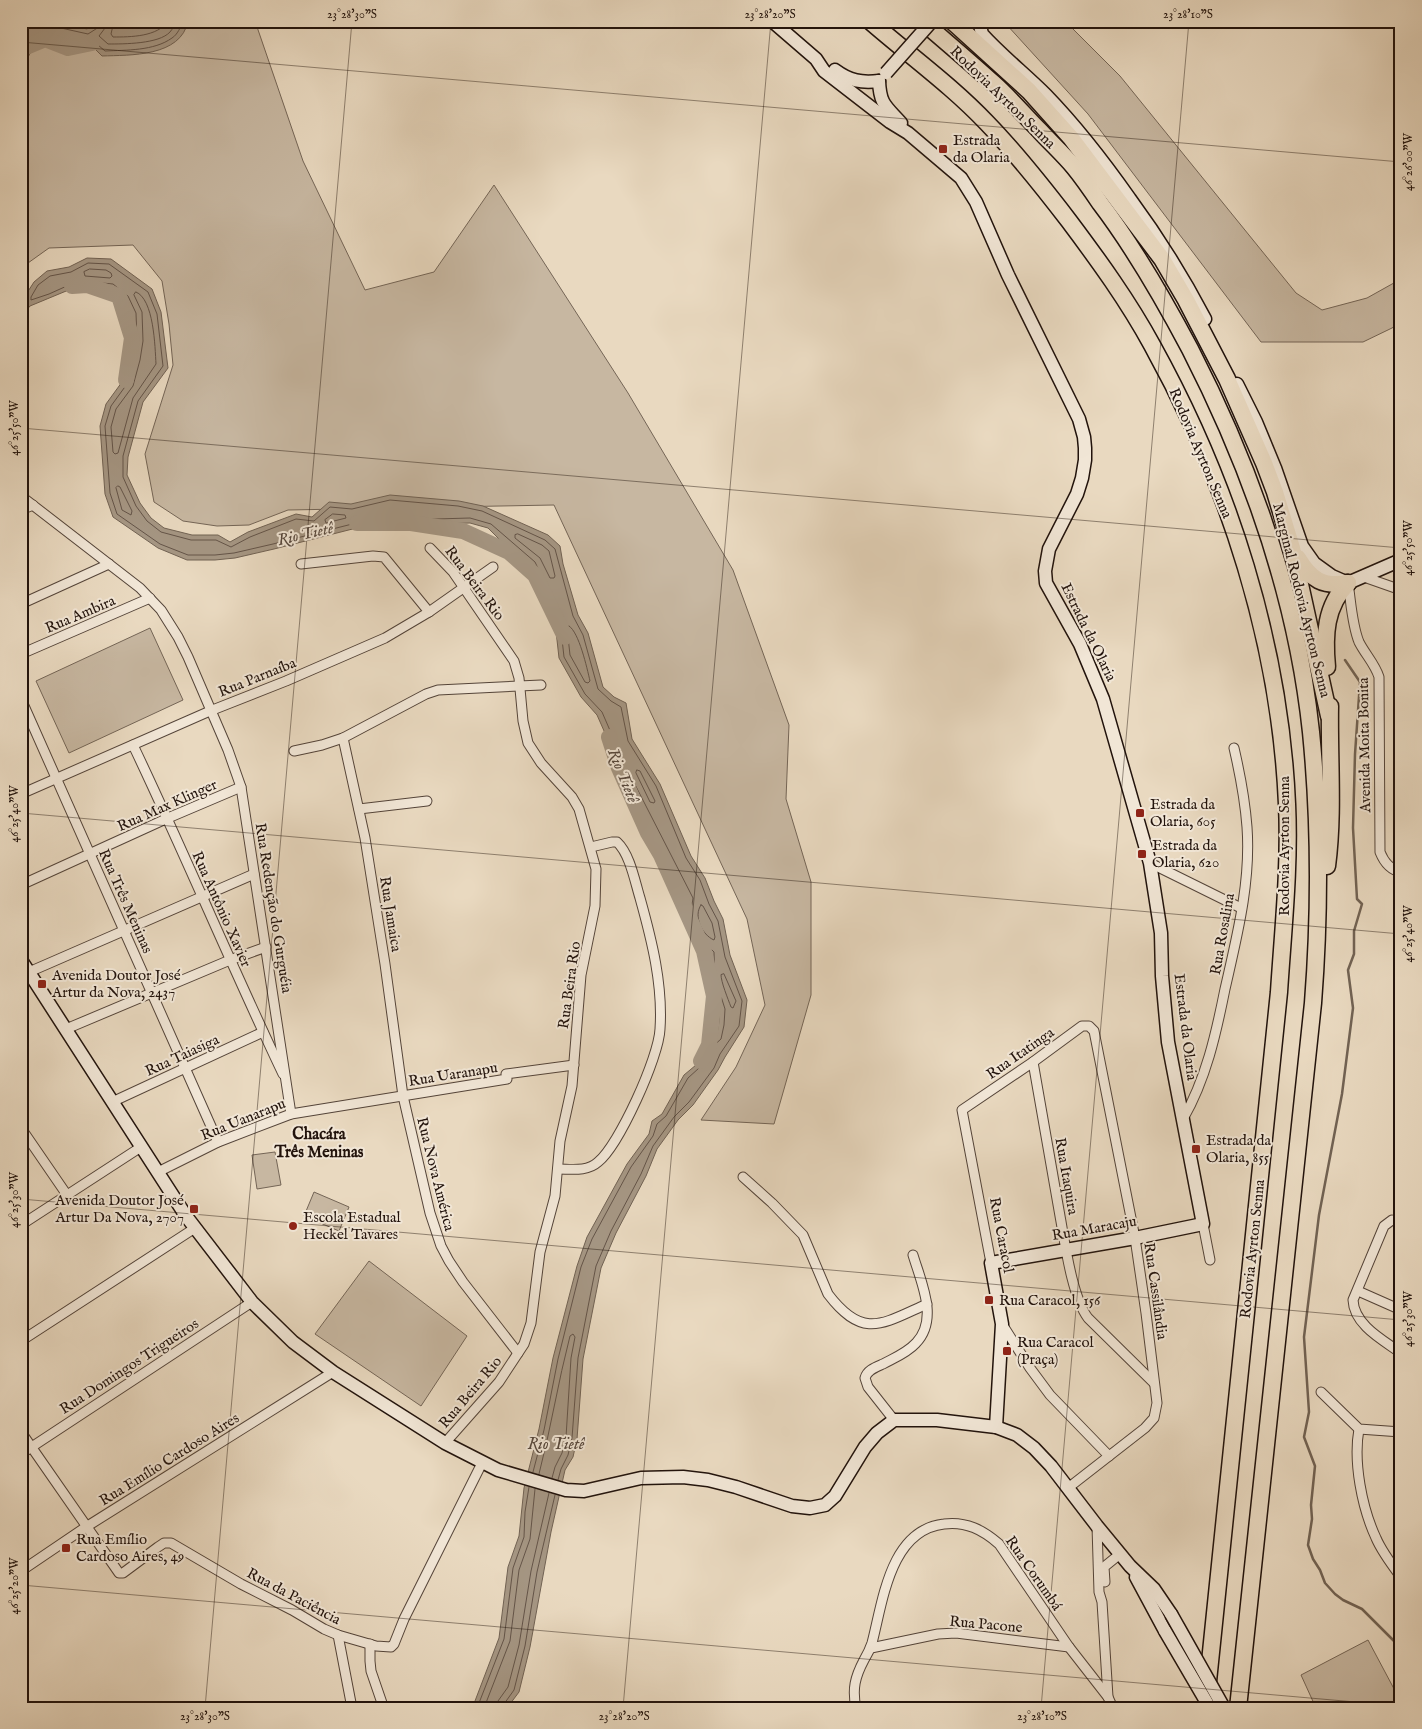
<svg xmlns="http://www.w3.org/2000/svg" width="1422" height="1729" font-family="'IM FELL English',serif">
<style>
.green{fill:#c7b7a1;stroke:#746556}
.water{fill:#a59683;stroke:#716253}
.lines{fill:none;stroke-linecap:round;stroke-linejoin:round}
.shore{stroke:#645448;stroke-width:1}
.stream{stroke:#716253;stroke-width:2.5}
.river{stroke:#a59683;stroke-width:16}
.street-casing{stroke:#544439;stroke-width:11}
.secondary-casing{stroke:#22130c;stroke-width:15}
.highway-casing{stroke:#22130c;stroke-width:19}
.street{stroke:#f1e6d6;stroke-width:9}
.secondary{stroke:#f1e6d6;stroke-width:12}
.highway{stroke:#e9d9c0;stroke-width:16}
.secondary-bridge-casing{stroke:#22130c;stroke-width:15;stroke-linecap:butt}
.secondary-bridge{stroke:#f1e6d6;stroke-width:12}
.ticks{fill:none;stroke:#22130c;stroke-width:1;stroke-opacity:0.45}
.poi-dot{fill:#8f2418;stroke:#f1e6d6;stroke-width:2}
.labels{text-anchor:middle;stroke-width:4;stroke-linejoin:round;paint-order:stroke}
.street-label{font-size:15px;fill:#22130c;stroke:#f1e6d6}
.poi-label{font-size:15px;fill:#22130c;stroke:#f1e6d6;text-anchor:start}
.water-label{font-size:16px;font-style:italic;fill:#56473c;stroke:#f1e6d6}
.neighbourhood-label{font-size:16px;font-weight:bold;fill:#22130c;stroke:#f1e6d6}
.neatline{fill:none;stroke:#22130c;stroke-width:2}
.ticks-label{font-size:12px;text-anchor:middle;fill:#22130c}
</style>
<rect width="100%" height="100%" fill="#e9d9c0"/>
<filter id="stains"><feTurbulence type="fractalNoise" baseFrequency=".004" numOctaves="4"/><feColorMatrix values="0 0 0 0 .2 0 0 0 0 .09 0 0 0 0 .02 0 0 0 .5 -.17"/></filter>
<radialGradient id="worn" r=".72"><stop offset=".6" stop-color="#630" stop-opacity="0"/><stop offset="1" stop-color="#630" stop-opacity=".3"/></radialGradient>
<g class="green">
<polygon points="21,21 255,21 303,161 365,290 434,272 494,185 628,393 733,570 789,725 786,799 811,882 811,995 774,1124 701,1120 736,1067 765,1005 747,919 554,505 288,510 249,525 217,526 183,521 154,502 145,454 173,365 169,324 162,281 133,245 49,248 21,268"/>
<polygon points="1010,21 1065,21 1120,76 1296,293 1322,310 1367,298 1401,279 1401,322 1392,328 1363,342 1261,342 1088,114 1006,24"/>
<polygon points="150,628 183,700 69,753 36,681"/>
<polygon points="275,1152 281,1185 257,1189 252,1155"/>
<polygon points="314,1192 349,1207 339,1231 304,1216"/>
<polygon points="369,1261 467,1336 421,1406 315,1334"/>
<polygon points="1368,1640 1401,1702 1401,1708 1316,1708 1301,1675"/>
</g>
<g class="water">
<path d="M34 21H50L87 29 98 21H188C181 57 130 55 102 56L90 44 78 47 57 49 45 46 33 48 27 59 21 62V28H25Z"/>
<path d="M87 258 111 259 152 289 161 312 168 368 143 402 128 457 127 475 140 503 151 518 164 528 192 535H218L230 542 248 532 296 514 312 517 329 502 351 504 390 495 459 501 483 506 548 535 560 546 563 564 578 615 588 633 603 687 614 697 626 703 632 739 660 784 691 856 705 878 714 901 723 919 730 955 747 1000 744 1027 725 1057 718 1070 693 1105 678 1120 657 1149 646 1176 616 1233 601 1268 583 1359 577 1439 573 1457 565 1470 551 1532 530 1647 519 1692 507 1708H469L475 1701 499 1638 508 1567 519 1536 524 1488 539 1429 553 1358 577 1266 587 1237 627 1164 649 1134 652 1121 662 1114 684 1075 696 1065 707 1044 716 1038C720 1020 723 1000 709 986V953L698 943 685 919 689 901 620 767 597 715 581 697 559 658 554 613 532 566 506 546 488 528 470 523 435 524 380 522 274 549 235 558 215 560H187L158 548 113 517 105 494 100 426 106 404 122 382 132 340 131 314 123 298 111 289 92 287 71 289 30 306 21 317V298L25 296 34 282 47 271 69 267Z"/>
</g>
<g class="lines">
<g class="shore">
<polyline points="57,21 58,26 61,28 88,34 99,27 100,21"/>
<path d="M107 21 105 28 99 36 108 44C124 44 159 44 170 32 173 29 174 24 176 21"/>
<path d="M114 21 111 34 113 37C130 37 158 37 168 21"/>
<path d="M21 56 30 44 44 41 58 44 91 39 105 51C126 50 154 51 172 38 177 35 181 27 183 21"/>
<polygon points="90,269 106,270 111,273 112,276 110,278 85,276 84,272"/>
<path d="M136 292C154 299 155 347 156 364L133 398 118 453 115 454 113 452 111 427 116 409 133 386 140 360 143 341 142 312 134 295Z"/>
<polygon points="118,486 120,487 132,511 131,515 122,510 116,488"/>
<polygon points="333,514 345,515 346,518 326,523 325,520"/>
<polygon points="518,534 542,545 549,551 555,576 554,578 550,578 540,558 515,538 515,535"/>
<path d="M569 626C579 632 587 668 590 681L588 683 585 682 570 655 567 628Z"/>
<polygon points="637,770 640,771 655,801 654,803 650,802 636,773"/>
<path d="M701 905 703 906 712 923 715 937 714 940C702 935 693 916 701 905Z"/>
<path d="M724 974 736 1001 733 1008 731 1007C728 999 721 982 721 975Z"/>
<polyline points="533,1472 544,1430 558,1359 581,1267 592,1239 631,1167 653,1136 657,1124 666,1116 688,1078 699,1068 711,1048 721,1039 724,1025 725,1009 719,990 715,984 714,952 702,940 690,919 693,898 625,765 602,712 585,694 564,657 559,612 535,562 491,524 470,518 435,519 380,517 273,544 234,553 215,555 188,555 160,544 117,514 110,493 105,426 111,406 127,384 134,358 137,341 136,313 128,296 113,284 92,282 69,285 49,294 31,300 31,297 38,285 50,276 71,272 88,263 109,264 148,292 157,314 163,366 138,401 123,456 123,477 136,506 147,521 161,532 191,540 216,540 231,547 250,537 296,519 314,521 330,507 352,509 390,500 458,506 482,511 545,540 555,549 573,616 583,635 598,689 611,701 621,707 628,741 656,786 686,858 700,880 709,904 718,921 725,957 742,1001 739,1026 720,1054 714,1068 689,1102 674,1117 653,1146 641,1174 611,1231 596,1266 578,1358 572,1438 568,1455 561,1469 558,1480"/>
<path d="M539 1474C551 1428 558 1382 570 1336L573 1334 575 1337 571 1358 566 1437 562 1453 555 1467 552 1478"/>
<polyline points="476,1708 479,1703 504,1639 513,1568 524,1537 525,1512 529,1487"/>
<polyline points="484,1708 510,1641 519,1570 530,1539 535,1489"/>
<polyline points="497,1708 498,1701 508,1687 519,1645 531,1571 549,1493"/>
<polyline points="503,1708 504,1704 514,1690 525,1646 537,1572 555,1495"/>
</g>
<polyline class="stream" points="1345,660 1360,682 1355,754 1353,828 1357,899 1362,904 1354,931 1354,954 1348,970 1353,1008 1342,1094 1319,1215 1304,1337 1309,1412 1304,1437 1315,1466 1311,1505 1312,1519 1308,1545 1313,1559 1320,1570 1325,1583 1335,1594 1343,1600 1362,1609 1401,1648"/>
<g class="river">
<polyline points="21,49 45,39 68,48 92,43"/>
<polyline points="72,286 87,285 119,296 132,338 126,380"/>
<polyline points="357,523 411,523 463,531 509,552 535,575 565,637"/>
<polyline points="609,737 619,768 648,833 661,855 704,951 714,996 709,1045 701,1061"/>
</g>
<g class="street-casing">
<g id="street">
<polyline points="21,496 140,588 161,610 178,637 188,657 228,750 241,787 291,1114"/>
<polyline points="21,510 33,505"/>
<polyline points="430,548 453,572 514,661 519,678 523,721 528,743 541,763 572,797 579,809 596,869 595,906 581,975 572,1086 560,1141 555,1196 540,1252 531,1323 524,1344 499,1382 445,1443"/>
<polyline points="301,564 373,556 384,557 429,612"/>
<polyline points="1364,577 1401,590"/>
<path d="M1348 583C1351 602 1352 625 1359 642 1365 654 1375 664 1379 677L1380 852C1384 862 1390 870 1401 872"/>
<polyline points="21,604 109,564"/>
<polyline points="21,654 150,598"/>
<polyline points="21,699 218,1142"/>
<polyline points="343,738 365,838 385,964 403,1096 430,1213 441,1246 449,1261 463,1282 518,1353"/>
<path d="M133 745C185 854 231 965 283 1074"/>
<polyline points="294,751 322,745 343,738 426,694 438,690 541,685"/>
<polyline points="21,794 210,711 286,681 385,638 429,612 493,567"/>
<polyline points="359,809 427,801"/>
<polyline points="1150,863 1241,908"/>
<polyline points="21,885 168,818 241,787"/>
<polyline points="29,972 254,874"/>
<polyline points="66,1029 230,960 266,947"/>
<path d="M1033 1062C1042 1114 1051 1165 1060 1216 1065 1243 1072 1297 1088 1318L1154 1383"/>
<polyline points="506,1074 574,1065"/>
<polyline points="112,1102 263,1032"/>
<path d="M1183 1119C1206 1079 1216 1034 1225 989 1237 936 1251 882 1247 827 1245 800 1240 774 1234 748"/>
<polyline points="21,1128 67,1195"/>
<path d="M558 1169C571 1169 587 1172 598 1162 619 1145 659 1057 660 1029 663 985 652 941 640 898 635 882 630 854 617 842H612L591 847"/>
<polyline points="158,1172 218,1142 291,1114 507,1079"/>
<path d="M743 1177 772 1203 803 1235 828 1294C863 1340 882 1324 927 1304"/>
<path d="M1401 1222 1392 1220 1384 1226 1353 1300C1354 1325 1383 1340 1401 1353"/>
<polyline points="1203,1224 1210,1260"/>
<polyline points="21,1225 141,1147"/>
<polyline points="991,1263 962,1110 1033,1062 1082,1026 1089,1026 1094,1031 1135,1238 1146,1313 1157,1403 1154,1418 1145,1428 1068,1488"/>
<polyline points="1358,1291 1401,1310"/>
<polyline points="1002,1324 1030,1368 1050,1395 1109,1456"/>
<polyline points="21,1341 195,1228"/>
<polyline points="1321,1392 1359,1429 1401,1432"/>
<path d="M894 1420 868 1387 865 1378C867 1370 876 1367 883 1364 894 1358 907 1353 916 1343 939 1319 921 1282 913 1255"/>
<path d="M1359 1429C1353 1462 1362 1508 1376 1538 1382 1552 1392 1565 1401 1577"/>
<polyline points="21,1432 119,1573 123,1573 158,1547 164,1543 171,1543 241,1584 292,1610 324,1629 338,1635 376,1646 391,1647 394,1644 404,1619 482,1463"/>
<polyline points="21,1454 252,1302"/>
<polyline points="1097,1526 1099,1592 1102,1602 1108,1697 1113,1708"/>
<polyline points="21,1571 86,1527 333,1372"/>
<polyline points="1105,1582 1104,1567 1120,1554"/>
<polyline points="338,1635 352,1708"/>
<polyline points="370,1644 370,1661 371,1671 382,1703 379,1708"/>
<polyline points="871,1648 938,1634 956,1633 1069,1647"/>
<path d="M856 1708C852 1689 855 1677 864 1660 867 1655 870 1649 872 1643 883 1601 890 1530 944 1524 966 1521 983 1530 999 1544L1069 1647 1108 1697"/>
</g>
</g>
<g class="secondary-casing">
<g id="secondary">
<polyline points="772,21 816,59 824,71 890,122 908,133 961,178 976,202 1008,275 1079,419 1084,437 1085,448 1085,460 1082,478 1077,494 1049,549 1045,571 1046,583 1080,644 1103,699 1150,863 1161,933 1162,976 1168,1042 1203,1224 1135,1238 991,1263 1002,1324 996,1427"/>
<path d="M979 21 982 34C1002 56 1025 74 1046 95 1077 127 1104 162 1130 199 1158 237 1183 277 1205 319"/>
<path d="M835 70C850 81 861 83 879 81"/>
<path d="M879 81C880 105 886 106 901 123"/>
<polyline points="1237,384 1256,422 1275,468 1302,546 1314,563 1332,576 1348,583 1401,560"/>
<polyline points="21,960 186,1216 252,1302 293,1342 333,1372 445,1443 498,1470 566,1490 584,1491 641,1478 683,1477 708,1480 736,1487 792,1506 810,1508 825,1505 835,1496 865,1447 877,1433 894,1420 937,1420 996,1427 1017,1435 1034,1448 1051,1466 1097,1526 1130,1566 1154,1589 1171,1614"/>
<polyline points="1136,1577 1165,1631"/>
</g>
</g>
<g class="highway-casing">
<g id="highway">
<path d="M870 21C909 55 952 86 987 123 1017 154 1043 187 1069 221 1099 261 1128 301 1152 345 1229 484 1280 644 1287 804 1290 866 1283 930 1279 992L1207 1691"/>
<path d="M922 21C946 42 970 62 993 83 1010 98 1024 115 1040 131 1051 143 1063 154 1074 167 1083 178 1092 191 1100 203 1135 249 1163 298 1190 349 1251 468 1297 599 1311 732 1320 823 1320 913 1313 1003L1238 1708"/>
<polyline points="952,21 1029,91 1071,138 1162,259 1186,300 1227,379 1264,463 1275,492 1292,548 1329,716"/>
<path d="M1298 558C1311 580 1323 587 1348 583"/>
<path d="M1327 667C1324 636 1325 606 1348 583"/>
<path d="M1327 866C1334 813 1329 759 1330 706"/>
</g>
</g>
<use href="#street" class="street"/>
<use href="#secondary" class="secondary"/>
<use href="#highway" class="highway"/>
<g class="secondary-bridge-casing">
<g id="secondary-bridge">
<polyline points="886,73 932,21"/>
<polyline points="1171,1614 1224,1708"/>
<polyline points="1165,1631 1210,1708"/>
</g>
</g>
<use href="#secondary-bridge" class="secondary-bridge"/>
</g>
<path class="ticks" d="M21 42 1401 162M21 428 1401 548M21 813 1401 934M21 1199 1401 1320M21 1585 1401 1706M205 1708 352 21M623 1708 771 21M1041 1708 1189 21"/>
<g class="poi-dot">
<rect x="938" y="144" width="10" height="10" rx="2.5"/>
<rect x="1135" y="808" width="10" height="10" rx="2.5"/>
<rect x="1137" y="849" width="10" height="10" rx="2.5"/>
<rect x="37" y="979" width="10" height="10" rx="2.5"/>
<rect x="1191" y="1144" width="10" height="10" rx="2.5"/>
<rect x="189" y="1204" width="10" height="10" rx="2.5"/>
<circle cx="293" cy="1226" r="5"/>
<rect x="984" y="1295" width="10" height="10" rx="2.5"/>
<rect x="1002" y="1346" width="10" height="10" rx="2.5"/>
<rect x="61" y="1543" width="10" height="10" rx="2.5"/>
</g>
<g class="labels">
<g class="street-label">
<text transform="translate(1003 97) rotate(44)" y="5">Rodovia Ayrton Senna</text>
<text transform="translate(1201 453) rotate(67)" y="5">Rodovia Ayrton Senna</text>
<text transform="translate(475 583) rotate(53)" y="5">Rua Beira Rio</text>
<text transform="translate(1302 600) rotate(76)" y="5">Marginal Rodovia Ayrton Senna</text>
<text transform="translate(80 614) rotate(-23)" y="5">Rua Ambira</text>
<text transform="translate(1089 632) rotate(64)" y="5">Estrada da Olaria</text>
<text transform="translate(257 677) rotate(-22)" y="5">Rua Parnaíba</text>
<text transform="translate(1364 745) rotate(-91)" y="5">Avenida Moita Bonita</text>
<text transform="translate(167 805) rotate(-24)" y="5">Rua Max Klinger</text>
<text transform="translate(1284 846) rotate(-90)" y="5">Rodovia Ayrton Senna</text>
<text transform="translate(126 901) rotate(66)" y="5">Rua Três Meninas</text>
<text transform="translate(274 908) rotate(81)" y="5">Rua Redenção do Gurguéia</text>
<text transform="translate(222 909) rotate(66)" y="5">Rua Antônio Xavier</text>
<text transform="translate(391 914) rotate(81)" y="5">Rua Jamaica</text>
<text transform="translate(1222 934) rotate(-80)" y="5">Rua Rosalina</text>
<text transform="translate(569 985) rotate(-82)" y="5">Rua Beira Rio</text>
<text transform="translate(1186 1027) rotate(83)" y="5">Estrada da Olaria</text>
<text transform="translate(1020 1053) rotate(-35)" y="5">Rua Itatinga</text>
<text transform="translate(182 1055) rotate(-25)" y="5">Rua Taiasiga</text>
<text transform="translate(453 1074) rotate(-9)" y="5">Rua Uaranapu</text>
<text transform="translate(243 1119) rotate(-22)" y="5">Rua Uanarapu</text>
<text transform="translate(436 1174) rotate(76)" y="5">Rua Nova América</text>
<text transform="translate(1067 1176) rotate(80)" y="5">Rua Itaquira</text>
<text transform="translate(1094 1228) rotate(-10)" y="5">Rua Maracaju</text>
<text transform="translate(1002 1235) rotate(79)" y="5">Rua Caracol</text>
<text transform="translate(1252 1249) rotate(-84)" y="5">Rodovia Ayrton Senna</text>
<text transform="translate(1156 1291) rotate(82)" y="5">Rua Cassilândia</text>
<text transform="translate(129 1366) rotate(-33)" y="5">Rua Domingos Trigueiros</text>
<text transform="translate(470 1392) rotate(-50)" y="5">Rua Beira Rio</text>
<text transform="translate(169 1459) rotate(-32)" y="5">Rua Emílio Cardoso Aires</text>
<text transform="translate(1034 1573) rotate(55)" y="5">Rua Corumbá</text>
<text transform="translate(294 1596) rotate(28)" y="5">Rua da Paciência</text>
<text transform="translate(986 1624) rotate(5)" y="5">Rua Pacone</text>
</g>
<g class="poi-label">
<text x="953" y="145">Estrada<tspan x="953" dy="17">da Olaria</tspan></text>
<text x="1150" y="809">Estrada da<tspan x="1150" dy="17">Olaria, 605</tspan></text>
<text x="1152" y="850">Estrada da<tspan x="1152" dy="17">Olaria, 620</tspan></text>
<text x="52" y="980">Avenida Doutor José<tspan x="52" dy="17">Artur da Nova, 2437</tspan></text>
<text x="1206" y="1145">Estrada da<tspan x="1206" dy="17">Olaria, 855</tspan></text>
<text x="184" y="1205" text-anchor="end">Avenida Doutor José<tspan x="184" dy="17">Artur Da Nova, 2707</tspan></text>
<text x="303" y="1222">Escola Estadual<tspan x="303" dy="17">Heckel Tavares</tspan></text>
<text x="999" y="1305">Rua Caracol, 156</text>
<text x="1017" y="1347">Rua Caracol<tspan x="1017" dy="17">(Praça)</tspan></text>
<text x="76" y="1544">Rua Emílio<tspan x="76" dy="17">Cardoso Aires, 49</tspan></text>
</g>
<g class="water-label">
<text transform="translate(305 533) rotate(-13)" y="6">Rio Tietê</text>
<text transform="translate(624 775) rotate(68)" y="6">Rio Tietê</text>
<text x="556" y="1449">Rio Tietê</text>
</g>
<g class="neighbourhood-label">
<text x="319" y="1139">Chacára<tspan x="319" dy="18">Três Meninas</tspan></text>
</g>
</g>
<rect width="1422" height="1729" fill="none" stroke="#e9d9c0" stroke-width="55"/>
<rect x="28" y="28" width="1366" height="1674" class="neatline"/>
<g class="ticks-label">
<text x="352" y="18">23°28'30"S</text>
<text x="770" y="18">23°28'20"S</text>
<text x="1188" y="18">23°28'10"S</text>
<text transform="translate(1408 162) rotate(-90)" y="4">46°26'00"W</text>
<text transform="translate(14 428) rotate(-90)" y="4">46°25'50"W</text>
<text transform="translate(1408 548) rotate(-90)" y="4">46°25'50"W</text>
<text transform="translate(14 814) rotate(-90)" y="4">46°25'40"W</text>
<text transform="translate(1408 934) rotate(-90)" y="4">46°25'40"W</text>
<text transform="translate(14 1200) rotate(-90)" y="4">46°25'30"W</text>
<text transform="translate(1408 1319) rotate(-90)" y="4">46°25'30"W</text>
<text transform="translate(14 1586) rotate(-90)" y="4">46°25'20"W</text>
<text x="205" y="1720">23°28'30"S</text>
<text x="624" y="1720">23°28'20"S</text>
<text x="1042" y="1720">23°28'10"S</text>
</g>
<rect width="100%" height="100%" filter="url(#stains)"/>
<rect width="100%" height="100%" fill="url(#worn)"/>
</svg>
